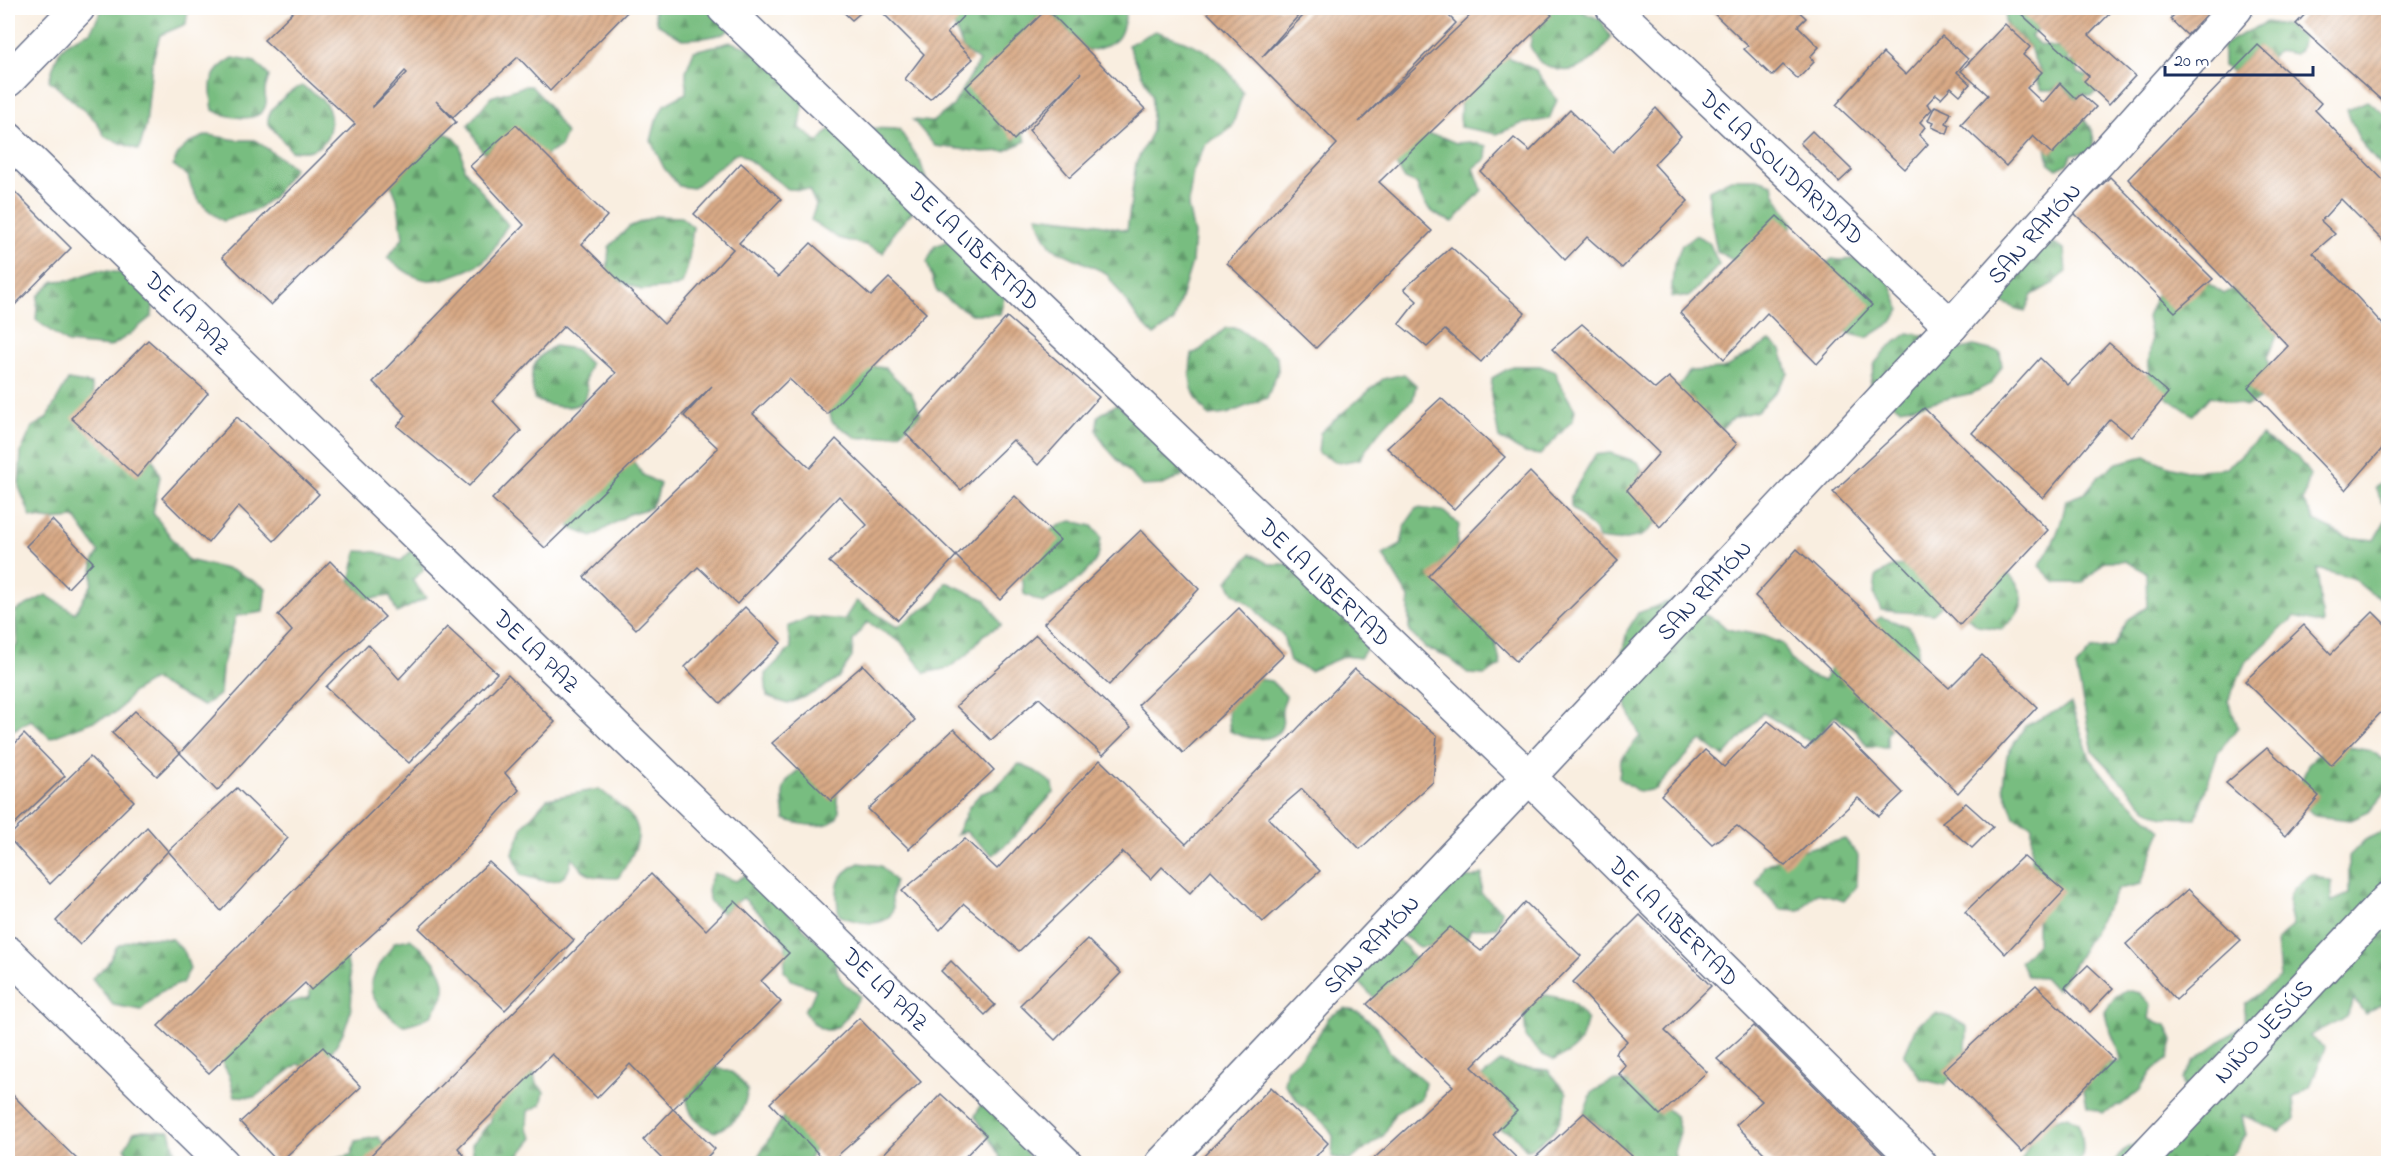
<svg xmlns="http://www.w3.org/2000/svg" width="2396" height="1171" font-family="'Indie Flower',sans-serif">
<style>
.forest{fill:url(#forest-firs);stroke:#4a766f;stroke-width:1.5}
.building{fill:url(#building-hatch);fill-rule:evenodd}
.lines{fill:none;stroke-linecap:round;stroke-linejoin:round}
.street-casing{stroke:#69728c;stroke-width:36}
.street{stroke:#fff;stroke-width:33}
.labels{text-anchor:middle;stroke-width:4.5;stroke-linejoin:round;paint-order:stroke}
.street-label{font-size:24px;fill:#1b2f5e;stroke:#fff}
</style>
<defs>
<pattern id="forest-firs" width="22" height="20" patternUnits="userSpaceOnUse" patternTransform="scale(1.5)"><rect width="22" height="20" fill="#78bd80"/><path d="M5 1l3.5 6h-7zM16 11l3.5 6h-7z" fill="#629a6c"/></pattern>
<pattern id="building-hatch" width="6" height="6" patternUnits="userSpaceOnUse" patternTransform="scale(1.5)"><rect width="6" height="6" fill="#d9aa86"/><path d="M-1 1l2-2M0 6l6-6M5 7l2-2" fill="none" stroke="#af8b71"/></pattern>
</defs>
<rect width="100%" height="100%" fill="#fff"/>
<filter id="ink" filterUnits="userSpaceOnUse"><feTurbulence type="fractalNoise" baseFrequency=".0167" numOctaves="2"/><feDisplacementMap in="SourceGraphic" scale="12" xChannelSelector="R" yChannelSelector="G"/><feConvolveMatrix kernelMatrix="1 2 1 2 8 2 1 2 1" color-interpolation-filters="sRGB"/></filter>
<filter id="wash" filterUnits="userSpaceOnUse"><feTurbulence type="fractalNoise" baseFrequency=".008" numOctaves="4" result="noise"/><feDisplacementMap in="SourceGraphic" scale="24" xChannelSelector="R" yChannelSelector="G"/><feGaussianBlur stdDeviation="1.35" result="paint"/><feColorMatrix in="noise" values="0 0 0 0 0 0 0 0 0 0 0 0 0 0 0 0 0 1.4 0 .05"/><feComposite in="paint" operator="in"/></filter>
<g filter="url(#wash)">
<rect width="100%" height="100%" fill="#f9eee0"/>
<g class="forest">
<path d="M103 8H188L186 24 160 35 152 63 146 126 139 150 105 137 96 121 49 80C59 50 59 43 90 32Z"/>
<polygon points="653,8 742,8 746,16 724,34 703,38 682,39 657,24"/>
<path d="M960 8H1127C1121 39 1120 44 1088 51L1047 9 1017 38 1000 77 1026 141 1005 151 984 152 935 146 913 120 932 122 953 106 979 61 963 49 952 20Z"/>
<path d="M1511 8H1580L1585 13 1601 20 1611 38C1599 56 1577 78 1553 68 1549 66 1543 65 1540 62 1536 58 1533 51 1530 46L1534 22Z"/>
<polygon points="2017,10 2025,17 2034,19 2038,29 2031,36 2039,44 2072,51 2067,61 2077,63 2078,73 2099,81 2100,91 2091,96 2081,94 2076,99 2061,84 2052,90 2042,90 2036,79 2042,72 2033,57 2030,47 2005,24 2006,12"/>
<path d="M2266 22 2285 25 2303 38 2300 49 2295 54 2278 51 2268 60 2240 75 2223 66V46C2239 33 2249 33 2266 22Z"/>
<path d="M1155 31C1199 46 1218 50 1243 93L1232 127 1205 145 1193 171 1188 206 1194 234 1192 262 1174 321 1154 335 1139 320 1106 273 1052 248 1043 233 1037 216 1089 222 1127 230 1136 163 1152 131V96L1128 45Z"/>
<polygon points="731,42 752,49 804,95 800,128 818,142 836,122 861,128 899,129 920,161 930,192 894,232 883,253 865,245 838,238 811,220 816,205 809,190 788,189 738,152 693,188 679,186 664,168 651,141 656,121 664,105 686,93 686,71 694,51"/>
<polygon points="1503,55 1536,70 1557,100 1549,119 1521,124 1497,134 1460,127 1461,90"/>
<path d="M233 58 255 62 269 76C268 81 264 88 265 94 265 98 267 100 266 103 263 125 226 118 213 110 209 84 208 72 233 58Z"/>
<path d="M302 86C310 91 319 95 325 103 336 119 330 145 311 150 305 152 297 151 291 151 287 144 269 126 268 122 266 109 291 90 302 86Z"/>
<polygon points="525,86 531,86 545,101 566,133 560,147 538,159 509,160 482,151 468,125 491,97"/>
<path d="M2367 101 2388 116V173C2366 151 2357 140 2347 110Z"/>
<path d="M2075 109C2087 123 2099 133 2091 152L2072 154 2067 164 2057 169 2049 163 2044 135Z"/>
<path d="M433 128 454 137 461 146 464 169 508 225C500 235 497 244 491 253 482 267 445 281 428 280 412 278 399 267 387 258L403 238 397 199 386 172Z"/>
<path d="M1420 133 1442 137 1456 143 1470 142 1487 146 1486 159 1474 168 1482 190 1453 222C1432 215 1422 206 1417 184L1405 179 1392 159Z"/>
<path d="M208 135 237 140H255L294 168 274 196 256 210 223 221C203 207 194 200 188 176L173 165C179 147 191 141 208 135Z"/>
<polygon points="1731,179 1757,179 1773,184 1775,194 1792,222 1790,233 1743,266 1717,251 1709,208 1709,190"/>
<polygon points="655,216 681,217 693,227 688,265 682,284 676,287 641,290 607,275 609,247 629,227"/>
<polygon points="1695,235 1709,242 1719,265 1689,297 1671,297 1674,264 1682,245"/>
<polygon points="955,238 1006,291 1000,314 971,314 953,303 936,290 927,262 935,246"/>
<polygon points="2048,240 2064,249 2066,271 2054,283 2032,295 2025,312 1999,301 2000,278"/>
<polygon points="1875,258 1891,284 1900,310 1892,322 1867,338 1843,332 1819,270 1832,259 1840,260"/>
<polygon points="2183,267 2224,294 2261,274 2283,323 2267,357 2273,394 2246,406 2210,396 2193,415 2147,384 2151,339 2147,317 2164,277"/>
<path d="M98 270C126 272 134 276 154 296L152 316 130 334 110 347 67 343 36 320 38 296 54 281 71 280Z"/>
<path d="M1226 328H1237L1277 356 1278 371 1267 398 1227 414 1209 416C1191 394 1187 383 1192 354L1200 350Z"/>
<polygon points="1908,333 1933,337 1954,351 1973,346 2000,352 2002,366 1992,383 1973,393 1901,409 1869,387 1875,363 1889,347"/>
<polygon points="1770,341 1781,350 1788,373 1777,390 1757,411 1733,418 1710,440 1669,399 1690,371 1723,369"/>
<path d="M554 346 575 349 590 364C588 370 585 377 586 383 586 386 588 389 587 392 583 415 547 406 534 399 530 372 529 361 554 346Z"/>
<polygon points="870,366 885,368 911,393 921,414 900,433 878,437 857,438 832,422 828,405"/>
<polygon points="1513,366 1540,366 1556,372 1558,381 1575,410 1573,420 1540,455 1525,453 1499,438 1491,395 1492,378"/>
<path d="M1404 374 1416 385 1413 400C1390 417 1375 435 1360 459L1339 463 1318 453 1320 433 1333 421 1383 379Z"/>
<polygon points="68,380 91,384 99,414 145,438 160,476 153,513 188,560 235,571 266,588 263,612 236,616 222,668 220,694 203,706 153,680 133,692 117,712 50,738 31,720 8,733 8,655 17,645 15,611 46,595 75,613 92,584 93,562 99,552 75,518 52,520 31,517 19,487 21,452 32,427 46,419"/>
<path d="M1117 404 1192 471 1163 485 1142 486C1131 473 1100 445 1097 430 1096 426 1098 420 1098 416Z"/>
<path d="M2261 436 2297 457 2310 475 2303 501 2315 521 2346 537 2374 540 2388 516V603L2369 592 2352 578 2317 569 2323 624 2294 617 2245 663 2228 701 2238 727 2218 753 2196 818 2164 817 2147 809 2093 752 2076 667 2091 650 2113 647 2128 619 2147 607 2146 572 2125 561H2105L2083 583H2056L2039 566C2053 545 2062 526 2066 500L2085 493 2097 478 2117 463 2145 456 2166 465 2186 471 2227 468Z"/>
<polygon points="1610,453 1638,462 1649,484 1660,520 1642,536 1616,541 1598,539 1595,531 1571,507 1571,496 1595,455"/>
<polygon points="630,457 643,475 660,484 657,496 650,508 629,514 592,537 570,528 569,508"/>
<polygon points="2388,474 2388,513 2375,488"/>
<polygon points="1417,508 1443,511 1459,525 1453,575 1487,610 1501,665 1485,675 1469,674 1449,658 1426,648 1409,632 1409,598 1383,555 1401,545 1405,525"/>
<path d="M1072 521 1092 526 1101 537C1100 543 1100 551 1098 556 1090 574 1060 594 1043 603L1024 594 1023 582 1015 566C1032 548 1047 527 1072 521Z"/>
<polygon points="357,551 376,552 401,561 411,551 423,560 423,571 412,580 426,598 397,613 390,596 367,599 350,581"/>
<polygon points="1251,554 1269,564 1291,564 1370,644 1360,658 1345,656 1310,671 1290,662 1283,635 1269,625 1253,607 1234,593 1227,581"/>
<path d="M1915 562 1952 597 1933 614C1916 612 1899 613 1881 610L1874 595 1876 576 1892 567Z"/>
<path d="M1988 575H2010C2030 598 2024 611 2002 629L1978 626 1957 609Z"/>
<polygon points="946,582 986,600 1001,625 983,635 968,654 948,668 925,673 902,643 867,622 853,641 852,657 838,678 818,691 788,704 767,696 765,674 791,648 788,627 809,617 844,620 856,601 897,627 936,600"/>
<polygon points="1673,600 1718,621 1727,629 1764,636 1783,644 1792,661 1806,674 1824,681 1842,643 1881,617 1908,626 1919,644 1911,687 1887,735 1887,747 1867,746 1855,729 1835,716 1812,743 1763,713 1724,757 1701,740 1656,789 1639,792 1619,778 1621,759 1640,736 1627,708 1620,664 1627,631 1638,613"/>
<path d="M1250 678 1271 681 1286 696C1285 701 1282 706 1282 711 1281 716 1284 721 1282 725 1277 746 1243 738 1230 731 1225 699 1228 701 1250 678Z"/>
<polygon points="2071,704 2090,758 2112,786 2161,830 2141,884 2118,889 2070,971 2056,990 2044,977 2027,976 2020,962 2037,944 2037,907 2031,869 2032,825 2014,817 2003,786 2007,755 2025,726"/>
<polygon points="2339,745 2371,751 2388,762 2388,789 2369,812 2351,820 2315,816 2303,805 2300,785 2308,764 2323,750"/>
<path d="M1019 764 1035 771 1053 784 1054 793C1033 813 1017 838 993 855L965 831 956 835 969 807 980 794 994 789Z"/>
<path d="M805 766 841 784C840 789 836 796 837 802 837 805 840 808 839 811 837 833 797 825 785 819 781 792 780 780 805 766Z"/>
<path d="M599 789C643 823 651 829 618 878 593 878 587 878 572 857 571 861 570 867 568 871 560 888 535 879 521 875L513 853 523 826 547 799Z"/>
<path d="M2388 830V991L2385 1002 2365 1014 2354 999 2346 1017 2309 1036 2325 1048 2310 1087 2293 1098 2295 1119 2279 1131 2242 1115 2246 1135 2235 1152 2220 1163 2111 1164 2126 1149 2180 1118 2186 1098 2182 1079 2194 1061 2244 1024 2245 1004 2280 978 2277 940 2293 926C2285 897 2287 891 2312 874L2332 882 2331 902 2349 894V856L2365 840Z"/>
<polygon points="1845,839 1858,855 1857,886 1844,901 1817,893 1800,910 1780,909 1756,883 1764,866 1790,853"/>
<path d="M859 863 881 866 895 881C894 886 891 893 892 899 892 902 893 905 893 908 889 931 852 922 839 915 835 889 834 876 859 863Z"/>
<path d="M714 873 736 881 747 874 836 959C836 981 845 984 860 996 844 1024 828 1049 804 1010L810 1003 816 989 792 980 784 971 786 944 774 927 743 898 722 913 709 901 708 886Z"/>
<polygon points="1482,874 1481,893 1502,911 1497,927 1471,929 1466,941 1420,947 1393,930 1455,877 1476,878 1475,877"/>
<polygon points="138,937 172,939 185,953 190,969 182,983 160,992 141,1010 113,1005 92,978 107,965 117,946"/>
<path d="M410 939C430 954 456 979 438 1005 436 1008 433 1014 430 1016 423 1021 411 1023 403 1026 357 993 367 983 395 942Z"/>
<polygon points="1397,939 1407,948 1416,961 1383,1001 1372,996 1355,978"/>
<path d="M344 950C360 1005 352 1027 317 1071L298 1064 255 1097 235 1096 229 1075 217 1054 271 1008 310 997 309 971Z"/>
<path d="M2126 990 2140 993 2151 1005 2149 1019 2166 1025 2173 1041 2168 1059 2151 1072 2140 1090 2121 1105 2102 1113 2087 1106 2082 1081 2095 1064 2120 1062C2118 1041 2108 1033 2105 1012L2115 997Z"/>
<path d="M1546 995C1569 999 1574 1000 1587 1021 1582 1044 1576 1051 1554 1060L1543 1055 1526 1038 1524 1015 1530 1004Z"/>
<polygon points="1345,1008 1360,1013 1379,1030 1390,1052 1425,1082 1422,1098 1395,1113 1384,1135 1349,1161 1332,1157 1333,1136 1325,1124 1300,1104 1284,1083 1287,1069 1301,1057 1316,1039 1329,1017"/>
<path d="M1936 1013 1954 1019 1967 1027C1967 1056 1965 1064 1945 1085L1921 1079 1904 1055 1917 1025Z"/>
<path d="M1500 1062 1517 1067 1548 1070 1567 1093C1563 1121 1554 1138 1527 1150L1512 1133 1484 1124 1482 1077Z"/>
<polygon points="533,1064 535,1081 544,1092 541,1105 528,1111 527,1128 533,1138 513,1163 483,1163 473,1154 472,1144 491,1121 493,1098"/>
<path d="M708 1066C731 1070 735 1071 748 1091 742 1116 738 1121 715 1132 691 1122 687 1110 685 1086Z"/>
<polygon points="1613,1081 1638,1084 1676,1117 1680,1132 1674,1152 1676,1163 1598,1163 1607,1132 1584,1113 1592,1092"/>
<polygon points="981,1104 1004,1119 1033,1163 996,1163 1001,1158 975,1116"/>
<polygon points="785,1114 817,1145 808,1163 756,1164 760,1153"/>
<path d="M2067 1116 2079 1123C2082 1135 2086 1153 2079 1163H2020L2039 1126Z"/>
<polygon points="143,1130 170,1131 176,1154 206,1163 133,1163 125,1148 134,1132"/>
<polygon points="378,1137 388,1149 386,1163 330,1164 331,1160 351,1155 356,1141"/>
</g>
<g id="blocks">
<g class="building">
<path d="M297 8H631L550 91 518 57 453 117 436 101 456 122 271 305 222 257 355 124 264 40ZM405 71 407 73 373 107V106Z"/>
<polygon points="839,8 866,8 852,20"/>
<polygon points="878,8 971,8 947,33 973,59 930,99 905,79 924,54"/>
<polygon points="1203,8 1305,8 1262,57 1311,8 1441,8 1456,23 1359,122 1478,8 1544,8 1552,15 1379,182 1432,231 1316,348 1227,263 1337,144"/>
<polygon points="1708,8 1795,8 1806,18 1798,26 1819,47 1810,57 1814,62 1798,79 1783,65 1772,76 1744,49 1748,46"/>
<polygon points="2020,8 2115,8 2089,35 2135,76 2109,104 2084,81 2089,76 2017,10"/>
<polygon points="2181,8 2214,8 2187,35 2170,19"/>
<polygon points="2311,8 2382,8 2388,13 2388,106 2296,24"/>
<polygon points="1047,9 1145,109 1070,177 1029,130 1081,73 1014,140 966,87"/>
<polygon points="2005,24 2030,47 2023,55 2042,72 2027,88 2043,103 2060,83 2076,99 2081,94 2096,107 2052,154 2033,136 2006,166 1961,124 1988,95 1961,71"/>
<polygon points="1942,36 1968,59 1957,72 1970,84 1960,95 1951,87 1941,98 1936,94 1927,104 1932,109 1920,122 1925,127 1919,135 1928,144 1905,169 1836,105 1883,53 1906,75"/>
<polygon points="2258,45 2321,103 2315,110 2388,185 2388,246 2341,199 2321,221 2335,234 2313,253 2347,286 2388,330 2388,442 2346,490 2248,387 2288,346 2128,179"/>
<polygon points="1935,106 1951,113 1946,123 1950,125 1947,134 1932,127 1934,122 1928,120"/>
<polygon points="1656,108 1681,136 1654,164 1688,201 1622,268 1587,237 1565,260 1481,172 1514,138 1530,151 1570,110 1613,152"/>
<polygon points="516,125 607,216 582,244 664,324 733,249 694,214 741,163 781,199 739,243 778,277 811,243 871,296 889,278 926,313 827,414 789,379 753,414 810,468 836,439 956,556 898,620 829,562 867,525 839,496 737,604 698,567 636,629 584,577 718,448 684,416 712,386 545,548 492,499 616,373 564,326 493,401 521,431 469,486 397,426 406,415 373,382 524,225 470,166"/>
<polygon points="1812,131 1852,170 1839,182 1800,143"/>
<polygon points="2110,177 2213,279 2175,312 2074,213"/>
<polygon points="8,185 71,248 8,312"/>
<polygon points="1777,216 1872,305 1817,364 1767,313 1724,359 1680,313"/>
<polygon points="1451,247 1525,313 1481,362 1445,330 1427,347 1399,324 1417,301 1404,289"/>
<polygon points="1007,317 1099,397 1038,465 1013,440 961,490 905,433"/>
<polygon points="1582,324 1655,389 1669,377 1737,444 1660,527 1627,490 1659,453 1552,349"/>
<polygon points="148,340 208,393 137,477 71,418"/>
<polygon points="2109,343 2168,393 2132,437 2110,419 2043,498 1972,433 2040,358 2068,385"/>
<polygon points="1441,398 1505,457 1454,509 1387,448"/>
<polygon points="1924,408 2048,530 1960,625 1833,492"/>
<polygon points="237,417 319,494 274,541 239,506 208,543 162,498"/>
<polygon points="1530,472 1618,561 1516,661 1428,576"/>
<polygon points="1015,496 1060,540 1000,600 956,556"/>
<polygon points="52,520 93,562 68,588 26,546"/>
<polygon points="1141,530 1199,589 1109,685 1044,623"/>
<polygon points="1797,549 1949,688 1982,655 2037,707 1958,793 1755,596"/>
<polygon points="330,561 385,617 328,669 217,791 180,753 157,776 112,733 135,711 180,753 292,631 278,615"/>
<polygon points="745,607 781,643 720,703 685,667"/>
<polygon points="1239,608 1284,655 1183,753 1138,705"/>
<polygon points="2373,612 2388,627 2388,705 2331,765 2245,681 2304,625 2331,654"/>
<polygon points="447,627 497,673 409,763 326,687 368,644 399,679"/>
<polygon points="1036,635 1131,727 1103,755 1039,698 991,740 956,706"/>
<polygon points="863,665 915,720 831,801 772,743"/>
<polygon points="1355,669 1437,736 1433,782 1360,849 1302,789 1268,818 1320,871 1263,922 1211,870 1190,893 1162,867 1151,879 1123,852 1019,951 964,904 940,930 902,891 965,839 997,869 1100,760 1186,844"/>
<polygon points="508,675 555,722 505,773 519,790 461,854 311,990 305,983 209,1073 158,1026"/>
<polygon points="1768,721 1805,750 1833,722 1903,793 1879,816 1858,798 1785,866 1737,826 1712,844 1661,795 1705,750 1724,767"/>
<polygon points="954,729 994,770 909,849 868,809"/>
<polygon points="24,734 65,776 8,830 8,751"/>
<polygon points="2267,748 2319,796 2285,836 2226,783"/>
<polygon points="90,757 134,801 50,884 8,837"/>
<polygon points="237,788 288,838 221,911 168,851"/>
<polygon points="1966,803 1993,827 1972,848 1942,822"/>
<polygon points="147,827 168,851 80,945 56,921"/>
<polygon points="2023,856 2064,891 2005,954 1965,912"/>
<polygon points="489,862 574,940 505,1010 419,928"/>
<polygon points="651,874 706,930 735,901 764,929 789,953 761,981 781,1002 673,1109 630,1064 597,1098 552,1054 458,1148 468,1160 464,1164 362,1164"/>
<polygon points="2188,889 2241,940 2176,1000 2126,944"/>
<polygon points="1525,902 1581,956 1472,1067 1517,1111 1493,1135 1523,1164 1368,1164 1453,1086 1367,1004 1450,927 1481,951"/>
<polygon points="1640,915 1711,986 1665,1031 1707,1072 1660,1115 1619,1074 1626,1066 1615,1053 1627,1041 1573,982"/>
<polygon points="1087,939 1121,973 1055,1040 1020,1005"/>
<polygon points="951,961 995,1005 985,1015 941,971"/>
<polygon points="2088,965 2113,988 2090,1012 2065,987"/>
<polygon points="2036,985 2113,1059 2022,1152 1943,1071"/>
<polygon points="859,1018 921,1082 828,1164 770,1103"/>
<polygon points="1754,1026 1884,1155 1875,1164 1775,1164 1736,1125 1762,1101 1717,1059"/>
<polygon points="323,1047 361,1087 279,1163 240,1122"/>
<polygon points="1271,1087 1328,1143 1309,1164 1196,1164"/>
<polygon points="8,1090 52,1135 82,1164 8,1164"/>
<polygon points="941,1094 986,1135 958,1164 874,1164"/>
<polygon points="673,1109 715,1149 700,1164 667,1164 643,1140"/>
<polygon points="1584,1113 1641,1164 1528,1164"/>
</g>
</g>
</g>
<g filter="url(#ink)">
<use href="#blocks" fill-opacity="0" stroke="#69728c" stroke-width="1.5"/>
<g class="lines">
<g class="street-casing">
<g id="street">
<polyline points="724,8 1529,777 1920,1164"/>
<polyline points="1613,8 1951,326"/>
<polyline points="8,80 78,8"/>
<polyline points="8,139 1066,1164"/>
<polyline points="8,953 223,1164"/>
<polyline points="1162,1164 1529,777 1951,326 2236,8"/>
<polyline points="2138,1164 2388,899"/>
</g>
</g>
<use href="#street" class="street"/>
</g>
</g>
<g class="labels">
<g class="street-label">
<text transform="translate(1782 167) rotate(43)" y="8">DE LA SOLIDARIDAD</text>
<text transform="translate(2034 233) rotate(-48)" y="8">SAN RAMÓN</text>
<text transform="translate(974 246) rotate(44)" y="8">DE LA LIBERTAD</text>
<text transform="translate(188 313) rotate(44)" y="8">DE LA PAZ</text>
<text transform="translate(1325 582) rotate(44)" y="8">DE LA LIBERTAD</text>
<text transform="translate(1704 590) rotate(-47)" y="8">SAN RAMÓN</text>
<text transform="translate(537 651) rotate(44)" y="8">DE LA PAZ</text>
<text transform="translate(1674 921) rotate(45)" y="8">DE LA LIBERTAD</text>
<text transform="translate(1371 944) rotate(-46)" y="8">SAN RAMÓN</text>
<text transform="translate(886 989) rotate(44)" y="8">DE LA PAZ</text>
<text transform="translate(2263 1031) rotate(-47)" y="8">NIÑO JESÚS</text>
</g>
</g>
<rect width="2396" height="1171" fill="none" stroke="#fff" stroke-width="30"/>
<path d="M2165 66v9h148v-9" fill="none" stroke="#1b2f5e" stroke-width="3"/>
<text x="2174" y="66" font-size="18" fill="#1b2f5e" stroke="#ffffff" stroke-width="4.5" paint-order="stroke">20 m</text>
</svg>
